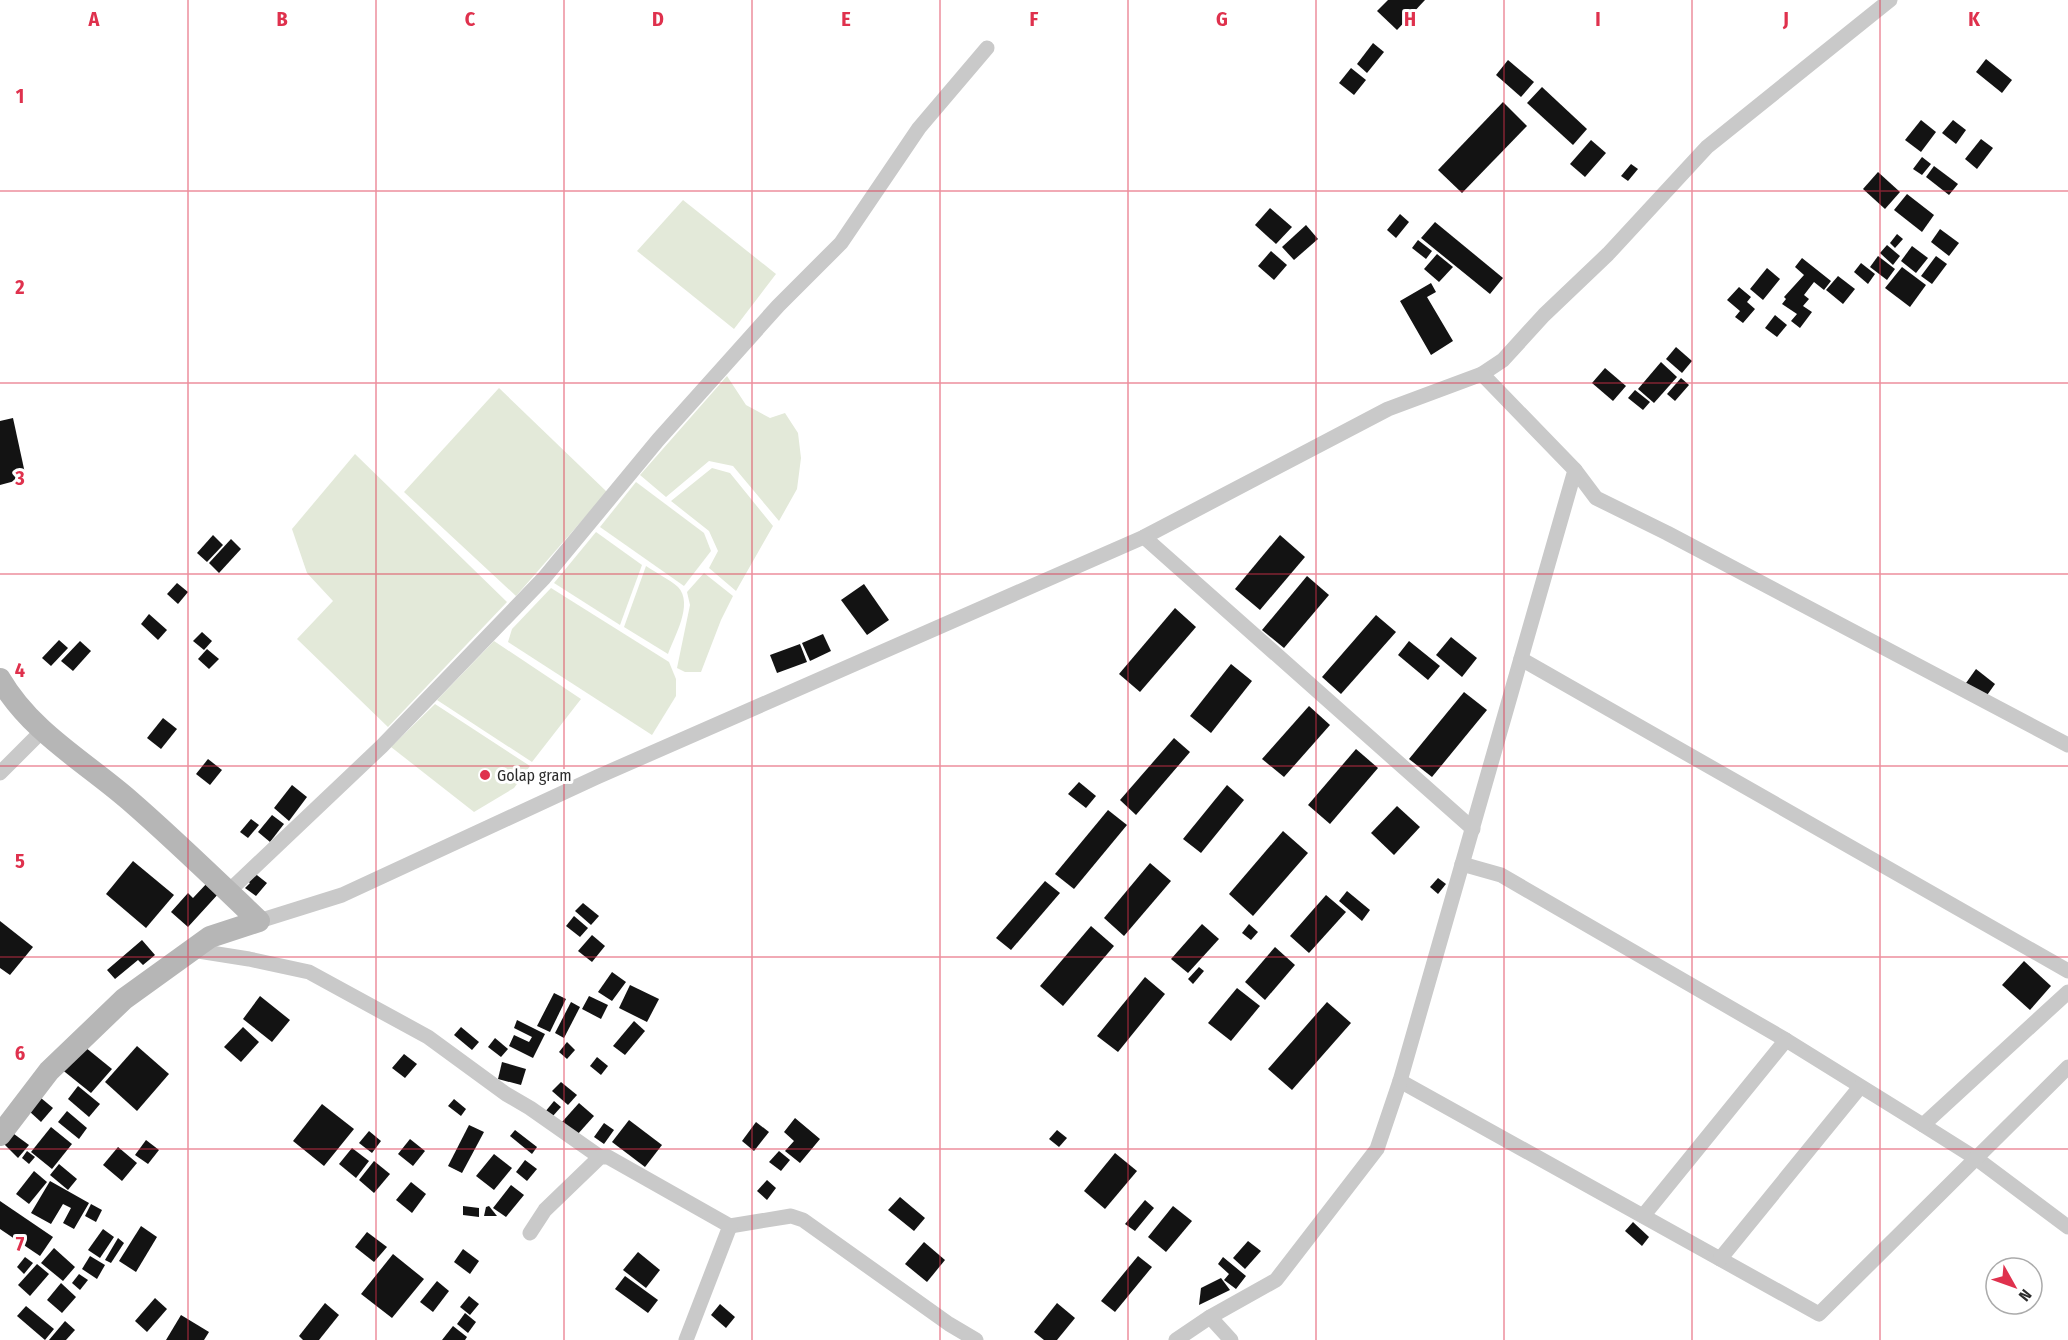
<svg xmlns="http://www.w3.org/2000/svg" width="2068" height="1340" font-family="'Fira Sans Condensed',sans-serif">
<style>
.green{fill:#e3e9d9}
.building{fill:#131313}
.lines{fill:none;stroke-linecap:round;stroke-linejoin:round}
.street{stroke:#c9c9c9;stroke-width:15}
.secondary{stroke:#b6b6b6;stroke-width:22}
.grid{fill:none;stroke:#df314d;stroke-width:1.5;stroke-opacity:0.55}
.poi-dot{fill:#df314d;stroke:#fff;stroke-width:2}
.labels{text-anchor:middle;stroke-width:6;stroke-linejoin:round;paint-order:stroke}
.poi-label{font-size:16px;fill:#2c2c2c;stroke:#fff;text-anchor:start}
.grid-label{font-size:20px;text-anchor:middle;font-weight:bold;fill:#df314d;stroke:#fff;stroke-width:6;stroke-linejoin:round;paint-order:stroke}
</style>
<rect width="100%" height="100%" fill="#fff"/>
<g class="green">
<polygon points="683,200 776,274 734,329 637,251"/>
<polygon points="727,376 746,405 770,418 785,413 798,433 801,458 797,489 779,521 733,466 709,461 666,497 640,475"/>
<polygon points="499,388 607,492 516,596 404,492"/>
<polygon points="355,454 507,602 388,727 297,639 333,601 307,573 292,529"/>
<polygon points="712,468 730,473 773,526 736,591 709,568 718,551 709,531 671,501"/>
<polygon points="636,482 704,533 711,551 684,586 600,527"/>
<polygon points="596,532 642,565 620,625 554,583"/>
<path d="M646 566C656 573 669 579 678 587 694 604 674 637 668 654L624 627Z"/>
<polygon points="704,573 733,596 721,620 701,672 685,672 677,668 690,605 687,592"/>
<polygon points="551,588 669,662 676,679 676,696 652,735 508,642 512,629"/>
<polygon points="494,641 581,699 532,762 437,700"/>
<polygon points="435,704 530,766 514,788 474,812 391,747"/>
</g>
<g class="building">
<polygon points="1388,0 1425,0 1397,30 1377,11"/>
<polygon points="1373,43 1384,52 1367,73 1357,64"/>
<polygon points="1986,59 2012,80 2002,93 1976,72"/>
<polygon points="1508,60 1534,82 1521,97 1496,75"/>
<polygon points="1351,68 1366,80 1354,95 1339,83"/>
<polygon points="1542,87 1587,129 1573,145 1527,103"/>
<polygon points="1503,102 1527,126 1462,193 1438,170"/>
<polygon points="1921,120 1936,132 1921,152 1905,140"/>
<polygon points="1953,120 1966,130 1956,144 1942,133"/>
<polygon points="1981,139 1993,148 1977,169 1965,159"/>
<polygon points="1591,140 1606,153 1585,177 1570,164"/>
<polygon points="1922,157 1931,164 1922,175 1913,169"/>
<polygon points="1631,164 1638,169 1628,181 1621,176"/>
<polygon points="1934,166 1958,184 1949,195 1926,177"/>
<polygon points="1878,172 1900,192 1885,209 1863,189"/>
<polygon points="1907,194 1934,215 1922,232 1894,210"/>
<polygon points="1270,208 1292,227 1276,244 1255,225"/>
<polygon points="1400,214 1409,222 1396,238 1387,230"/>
<polygon points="1435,222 1503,278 1490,294 1421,238"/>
<polygon points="1306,225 1318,239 1294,260 1282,247"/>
<polygon points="1940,229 1959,243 1949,256 1931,242"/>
<polygon points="1897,234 1903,239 1895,248 1890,243"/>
<polygon points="1418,240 1432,251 1426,259 1412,248"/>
<polygon points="1887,245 1900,256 1893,265 1880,253"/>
<polygon points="1912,246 1928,258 1916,273 1901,261"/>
<polygon points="1271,251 1287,265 1274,280 1258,266"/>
<polygon points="1437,254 1453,267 1439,282 1424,269"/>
<polygon points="1878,256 1895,269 1887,280 1870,267"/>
<polygon points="1936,256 1947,264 1932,284 1921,276"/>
<polygon points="1802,258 1831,281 1824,290 1814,282 1804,295 1809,299 1803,306 1812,312 1800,328 1791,321 1797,314 1782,304 1786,299 1784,297 1804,275 1795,267"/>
<polygon points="1861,263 1875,274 1868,284 1854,272"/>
<polygon points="1902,267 1926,285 1910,307 1885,288"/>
<polygon points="1767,268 1780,279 1763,300 1750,289"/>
<polygon points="1838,276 1855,289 1843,304 1826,290"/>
<polygon points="1431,283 1436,292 1427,297 1453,341 1431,355 1400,301"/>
<polygon points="1739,287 1751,297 1747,302 1755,309 1743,323 1735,317 1740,311 1727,300"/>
<polygon points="1775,315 1787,325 1777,337 1765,328"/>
<polygon points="1676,347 1692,361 1682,373 1666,359"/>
<polygon points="1661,362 1677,377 1654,403 1638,389"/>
<polygon points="1605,368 1626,386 1613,401 1592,383"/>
<polygon points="1681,378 1689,385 1675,401 1667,394"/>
<polygon points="1635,390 1650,402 1643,410 1628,398"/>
<polygon points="13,418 26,478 0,485 0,421"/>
<polygon points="213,535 223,545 207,562 197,553"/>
<polygon points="1280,535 1305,557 1260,610 1235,589"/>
<polygon points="231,539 241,549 219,573 209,563"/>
<polygon points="1307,576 1329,595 1284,648 1262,630"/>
<polygon points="177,583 188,592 178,604 167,594"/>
<polygon points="864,584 889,620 867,635 841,600"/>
<polygon points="1175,608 1196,627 1140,692 1119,674"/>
<polygon points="149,614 167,630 158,640 141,624"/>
<polygon points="1376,615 1396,632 1341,694 1322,677"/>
<polygon points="202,632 212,641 204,650 193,641"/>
<polygon points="823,634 831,651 810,661 802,643"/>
<polygon points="1451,637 1477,658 1462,677 1436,655"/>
<polygon points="59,640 68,648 51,666 42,658"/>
<polygon points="80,641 91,651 73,671 61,661"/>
<polygon points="1409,641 1440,666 1428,680 1398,655"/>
<polygon points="800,644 807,662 777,673 770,655"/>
<polygon points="207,649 219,659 209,669 198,659"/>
<polygon points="1231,664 1252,681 1211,733 1190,716"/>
<polygon points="1976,669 1995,684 1985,698 1966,683"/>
<polygon points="1464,692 1487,710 1432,777 1409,759"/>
<polygon points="1309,706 1330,725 1284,777 1262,759"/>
<polygon points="163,718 177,729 161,749 147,738"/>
<polygon points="1174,738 1190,752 1136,815 1120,800"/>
<polygon points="1356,749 1378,768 1330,824 1308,805"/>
<polygon points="208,759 222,770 210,785 196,774"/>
<polygon points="1079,782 1096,796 1086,808 1068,794"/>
<polygon points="292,785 307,797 289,821 274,808"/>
<polygon points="1227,785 1244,800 1201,853 1183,839"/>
<polygon points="1397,806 1420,827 1394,855 1371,833"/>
<polygon points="1108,810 1127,825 1074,889 1055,874"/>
<polygon points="272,815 284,824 270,842 258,832"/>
<polygon points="251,819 259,825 248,838 240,832"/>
<polygon points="1283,831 1308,853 1253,916 1229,894"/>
<polygon points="133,861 174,895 146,928 106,894"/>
<polygon points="1150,863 1171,881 1124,936 1104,918"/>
<polygon points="253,872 267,883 256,896 245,888 250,883 246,880"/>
<polygon points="1438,878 1446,884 1438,894 1430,887"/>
<polygon points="209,881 220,892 188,927 171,912 188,893 193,898"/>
<polygon points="1045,881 1060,893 1011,950 996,938"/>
<polygon points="1347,891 1370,910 1362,921 1339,901"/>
<polygon points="1326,895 1346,912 1309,953 1290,936"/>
<polygon points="583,903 599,916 591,925 575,911"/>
<polygon points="574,916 588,928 580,937 566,926"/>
<polygon points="0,921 33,947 10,975 0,968"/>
<polygon points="1202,924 1219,939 1188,973 1171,959"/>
<polygon points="1249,924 1258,932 1251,940 1242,933"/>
<polygon points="1091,926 1114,946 1063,1006 1040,986"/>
<polygon points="592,935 605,946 592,962 578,951"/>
<polygon points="142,940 155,955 143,965 138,960 115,979 107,970"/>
<polygon points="1275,947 1295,965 1265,1000 1245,982"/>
<polygon points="2024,961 2051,986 2030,1010 2002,985"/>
<polygon points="1199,967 1204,971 1193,984 1188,979"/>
<polygon points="612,972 626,982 612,1001 598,992"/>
<polygon points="1145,977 1165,994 1118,1052 1097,1036"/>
<polygon points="630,985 659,999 647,1022 619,1008"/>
<polygon points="1237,988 1260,1006 1231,1041 1208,1023"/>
<polygon points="554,993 566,999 550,1032 537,1026"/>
<polygon points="260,996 290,1020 272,1042 243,1019"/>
<polygon points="589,996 608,1005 601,1019 582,1009"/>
<polygon points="571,1002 580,1007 564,1038 555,1033"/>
<polygon points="1327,1002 1351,1023 1292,1090 1268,1069"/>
<polygon points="517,1020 545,1034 533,1058 509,1046 514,1035 529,1042 532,1037 514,1028"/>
<polygon points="634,1021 645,1031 625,1055 613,1046"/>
<polygon points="243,1027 259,1042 241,1062 224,1047"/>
<polygon points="461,1027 479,1042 472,1050 454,1035"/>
<polygon points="495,1038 508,1049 501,1057 488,1047"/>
<polygon points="567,1042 575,1050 567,1059 559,1052"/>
<polygon points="80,1043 112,1069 91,1093 60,1068"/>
<polygon points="137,1046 169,1074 137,1111 105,1082"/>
<polygon points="404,1054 417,1064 405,1078 392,1068"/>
<polygon points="597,1057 608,1066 601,1075 590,1066"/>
<polygon points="502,1062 526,1069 521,1085 498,1079"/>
<polygon points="561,1082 577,1095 568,1105 552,1091"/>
<polygon points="78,1086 100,1104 89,1117 68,1099"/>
<polygon points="41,1098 53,1108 41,1122 29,1111"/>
<polygon points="454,1099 466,1109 461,1116 448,1106"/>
<polygon points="554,1101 561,1107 552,1117 545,1112"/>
<polygon points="579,1103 594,1116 577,1135 562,1122"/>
<polygon points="322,1104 354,1129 324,1166 293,1141"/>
<polygon points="67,1111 87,1128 79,1139 58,1122"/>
<polygon points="795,1118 820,1139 800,1163 785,1151 794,1141 784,1132"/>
<polygon points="629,1120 662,1145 645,1167 612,1142"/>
<polygon points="756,1122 769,1132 754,1151 742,1141"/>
<polygon points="604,1123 614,1130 604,1144 594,1137"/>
<polygon points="469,1125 484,1132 462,1173 448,1166"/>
<polygon points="51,1127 72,1144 52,1169 31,1152"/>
<polygon points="515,1130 537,1147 532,1154 510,1136"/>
<polygon points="1057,1130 1067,1138 1059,1147 1049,1139"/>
<polygon points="369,1131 381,1141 372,1153 359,1143"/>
<polygon points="14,1134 29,1145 18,1158 4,1144"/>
<polygon points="410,1139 425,1151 413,1166 398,1154"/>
<polygon points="146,1140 159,1150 148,1164 135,1155"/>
<polygon points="118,1147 137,1163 122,1181 103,1165"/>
<polygon points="352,1148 369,1161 356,1178 339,1164"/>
<polygon points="27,1151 35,1157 29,1164 22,1158"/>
<polygon points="779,1151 790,1160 781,1171 769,1162"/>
<polygon points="1115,1153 1137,1171 1105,1209 1084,1191"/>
<polygon points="494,1154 512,1168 494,1190 476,1176"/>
<polygon points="525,1160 537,1169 527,1181 516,1172"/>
<polygon points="374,1161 390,1174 374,1193 359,1180"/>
<polygon points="59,1164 77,1179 68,1190 50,1175"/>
<polygon points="34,1171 47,1182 29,1204 16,1194"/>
<polygon points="767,1180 776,1188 767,1200 757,1191"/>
<polygon points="50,1181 89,1203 74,1229 63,1223 71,1208 63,1204 51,1224 31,1213"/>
<polygon points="411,1182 426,1194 412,1213 396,1200"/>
<polygon points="511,1185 524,1195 506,1217 493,1208"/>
<polygon points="900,1197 925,1218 914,1231 888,1210"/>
<polygon points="1145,1200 1154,1208 1135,1231 1125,1224"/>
<polygon points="0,1201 53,1237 40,1256 0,1229"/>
<polygon points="91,1204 102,1210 96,1222 85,1216"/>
<polygon points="463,1206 479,1208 479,1217 463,1215"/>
<polygon points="489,1206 497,1216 484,1216 486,1207"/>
<polygon points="1173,1206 1192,1221 1166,1252 1148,1237"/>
<polygon points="1633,1222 1649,1237 1642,1246 1625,1231"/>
<polygon points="141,1226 157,1237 136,1272 119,1261"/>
<polygon points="103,1229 114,1237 100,1258 88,1250"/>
<polygon points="367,1232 387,1247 374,1262 355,1247"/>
<polygon points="118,1238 124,1243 111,1263 105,1260"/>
<polygon points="1248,1241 1261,1251 1245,1269 1233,1258"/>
<polygon points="924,1242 945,1260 927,1282 905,1264"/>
<polygon points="54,1248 75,1267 63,1281 41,1263"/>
<polygon points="463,1249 479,1261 470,1274 454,1262"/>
<polygon points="638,1252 660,1270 646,1288 623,1270"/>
<polygon points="393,1254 424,1279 392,1318 361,1294"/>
<polygon points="90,1256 105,1265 97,1279 82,1269"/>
<polygon points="1138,1256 1152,1267 1115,1312 1101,1301"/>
<polygon points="25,1257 33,1263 24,1274 17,1267"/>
<polygon points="1223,1257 1246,1276 1236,1289 1224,1280 1229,1274 1218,1264"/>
<polygon points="37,1264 49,1274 30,1296 18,1285"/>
<polygon points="79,1274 88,1280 80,1290 72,1283"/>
<polygon points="625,1276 658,1300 648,1313 615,1289"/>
<polygon points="1221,1278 1230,1290 1199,1305 1201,1288"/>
<polygon points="437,1281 449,1291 433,1312 420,1302"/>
<polygon points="61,1283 76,1297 62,1313 47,1300"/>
<polygon points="469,1296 479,1304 470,1315 460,1307"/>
<polygon points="155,1298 167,1309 147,1332 135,1321"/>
<polygon points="325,1303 339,1315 319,1340 303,1340 299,1336"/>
<polygon points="1057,1303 1075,1318 1057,1340 1044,1340 1034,1332"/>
<polygon points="720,1304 735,1317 726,1328 711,1315"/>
<polygon points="26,1306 54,1329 45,1340 17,1316"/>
<polygon points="465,1313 476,1322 468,1333 457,1324"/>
<polygon points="181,1315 209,1332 204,1340 166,1340"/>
<polygon points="65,1321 75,1330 66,1340 49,1340"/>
<polygon points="453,1326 467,1337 465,1340 442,1340"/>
</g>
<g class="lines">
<g class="street">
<polyline points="1575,470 1596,498 1667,533 2068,745"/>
<polyline points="1144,537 1473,829"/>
<polyline points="1521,659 2068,971"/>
<polyline points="0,773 42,731"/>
<polyline points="1462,864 1501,875 1786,1040 1923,1125 1977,1159 2068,1227"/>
<polyline points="228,892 382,746 544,578 658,440 778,306 841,243 919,128 987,48"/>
<polyline points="259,921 342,895 597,777 1144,537 1388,409 1482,374 1503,360 1544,315 1608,254 1707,147 1890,0"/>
<polyline points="192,950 249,959 309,972 428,1037 506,1094 530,1108 600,1157"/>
<polyline points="1400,1081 1819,1314 2068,1067"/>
<polyline points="1923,1125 2068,992"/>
<polyline points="1643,1216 1786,1040"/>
<polyline points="730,1226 791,1216 803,1220 949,1324 976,1340"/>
<polyline points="530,1233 545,1210 600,1157 608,1157 730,1226 686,1340"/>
<polyline points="1720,1259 1860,1087"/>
<polyline points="1210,1317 1231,1340"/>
<polyline points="1176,1340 1210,1317 1276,1280 1377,1149 1400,1081 1575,470 1482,374"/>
</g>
<path class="secondary" d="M0 679C31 732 84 761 129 800 174 839 216 880 259 921L210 937 124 999 49 1071 0 1135"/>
</g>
<path class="grid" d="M188 0V1340M376 0V1340M564 0V1340M752 0V1340M940 0V1340M1128 0V1340M1316 0V1340M1504 0V1340M1692 0V1340M1880 0V1340M0 191H2068M0 383H2068M0 574H2068M0 766H2068M0 957H2068M0 1149H2068"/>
<circle class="poi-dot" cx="485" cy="775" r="6"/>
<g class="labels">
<g class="poi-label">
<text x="497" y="781">Golap gram</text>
</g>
</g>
<g class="grid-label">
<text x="94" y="26">A</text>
<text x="282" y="26">B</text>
<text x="470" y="26">C</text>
<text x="658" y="26">D</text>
<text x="846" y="26">E</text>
<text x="1034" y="26">F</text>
<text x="1222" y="26">G</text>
<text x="1410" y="26">H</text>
<text x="1598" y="26">I</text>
<text x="1786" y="26">J</text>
<text x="1974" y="26">K</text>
<text x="20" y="103">1</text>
<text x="20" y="294">2</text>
<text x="20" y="485">3</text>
<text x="20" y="677">4</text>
<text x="20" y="868">5</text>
<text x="20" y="1060">6</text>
<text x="20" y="1251">7</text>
</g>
<g transform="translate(2014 1286) rotate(130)"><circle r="28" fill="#ffffff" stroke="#ababab" stroke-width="1.5"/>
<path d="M0-4.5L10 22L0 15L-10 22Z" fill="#df314d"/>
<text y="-9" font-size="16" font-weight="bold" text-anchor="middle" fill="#2c2c2c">N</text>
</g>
</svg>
